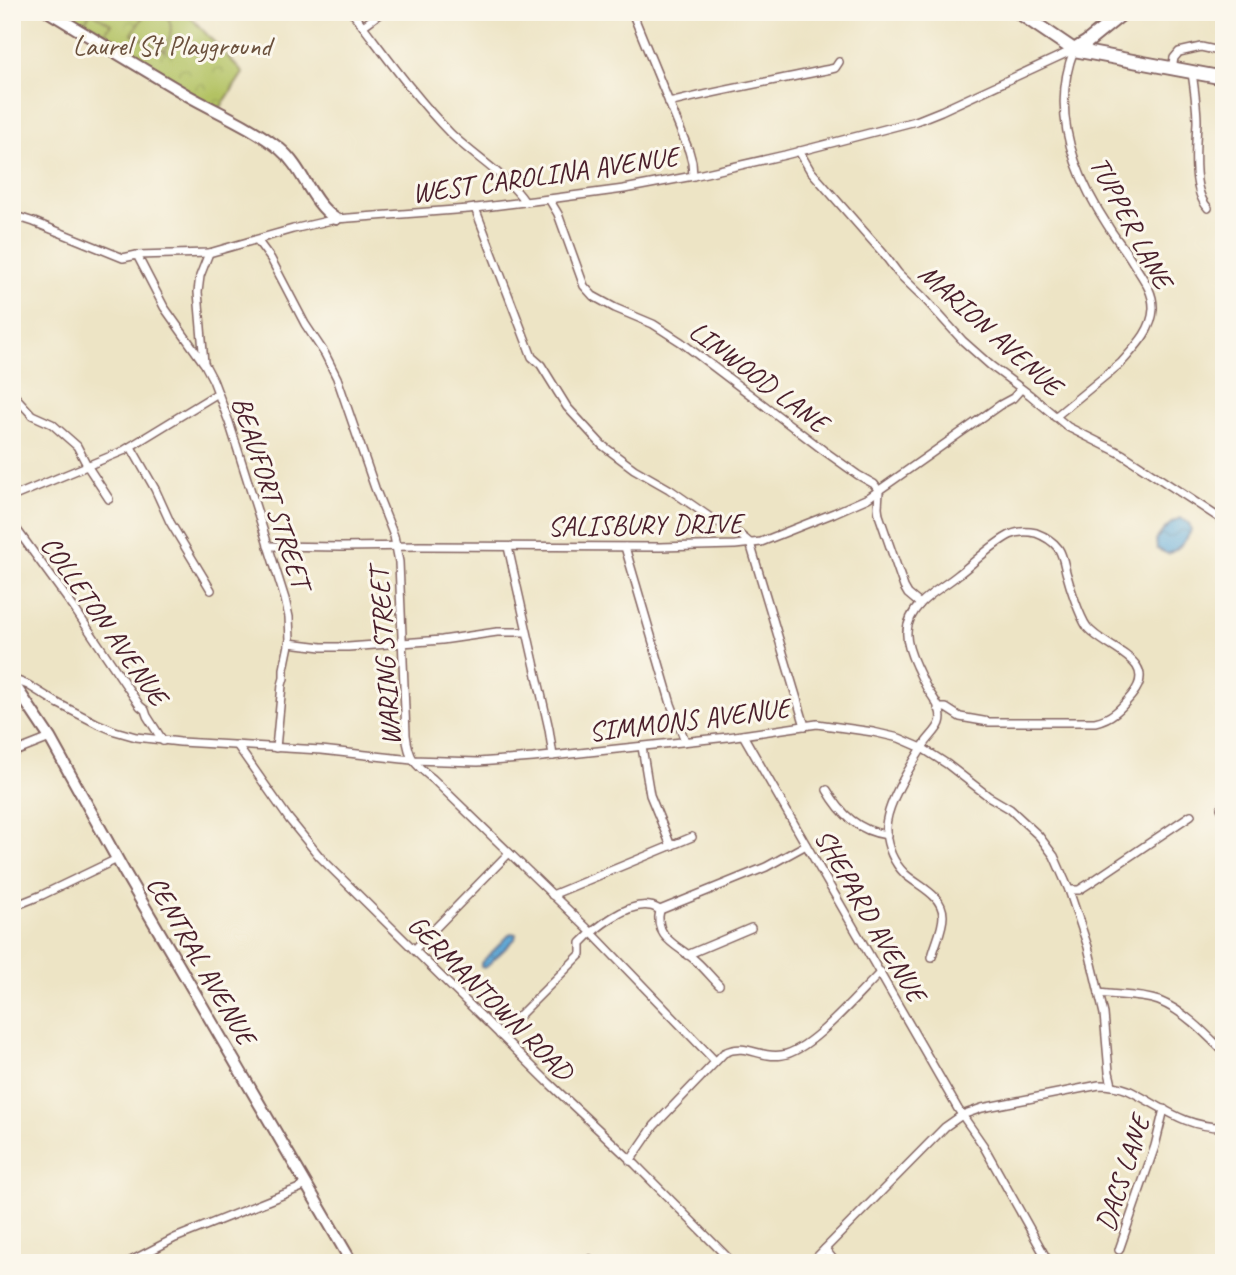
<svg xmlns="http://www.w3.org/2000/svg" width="1236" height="1275" font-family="Caveat,sans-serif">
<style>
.park{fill:url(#park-crowns);stroke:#7e7048;stroke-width:2}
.pitch{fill:#b3c264;stroke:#7e7048;stroke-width:2}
.water{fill:url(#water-waves);stroke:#546481;stroke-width:2}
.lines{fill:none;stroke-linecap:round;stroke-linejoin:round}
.street-casing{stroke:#836461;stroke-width:10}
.secondary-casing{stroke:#836461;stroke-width:14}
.primary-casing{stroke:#836461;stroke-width:16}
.street{stroke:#fff;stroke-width:7}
.secondary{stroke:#fff;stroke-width:10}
.primary{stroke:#fff;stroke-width:12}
.labels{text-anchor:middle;stroke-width:6;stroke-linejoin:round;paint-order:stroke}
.park-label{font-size:28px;fill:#6a503c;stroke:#fbf7ec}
.street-label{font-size:28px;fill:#4a1f2b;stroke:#fbf7ec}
</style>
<defs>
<pattern id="park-crowns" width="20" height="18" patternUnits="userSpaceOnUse" patternTransform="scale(1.75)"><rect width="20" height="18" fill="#b3c264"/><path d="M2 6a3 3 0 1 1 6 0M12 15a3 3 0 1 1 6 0" fill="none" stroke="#9ba657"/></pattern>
<pattern id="water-waves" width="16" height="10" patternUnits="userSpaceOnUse" patternTransform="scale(1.75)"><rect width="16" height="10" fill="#5fa9d7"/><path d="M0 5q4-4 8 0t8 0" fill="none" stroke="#5089af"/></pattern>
</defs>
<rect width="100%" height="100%" fill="#fbf7ec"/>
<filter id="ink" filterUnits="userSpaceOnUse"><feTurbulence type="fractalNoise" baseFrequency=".0143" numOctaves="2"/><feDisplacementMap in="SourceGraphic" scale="14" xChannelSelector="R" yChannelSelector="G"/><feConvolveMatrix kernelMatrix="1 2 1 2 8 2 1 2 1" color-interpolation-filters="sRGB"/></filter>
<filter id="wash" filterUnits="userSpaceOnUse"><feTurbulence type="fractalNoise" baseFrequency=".00686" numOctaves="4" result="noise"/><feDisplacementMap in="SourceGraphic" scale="28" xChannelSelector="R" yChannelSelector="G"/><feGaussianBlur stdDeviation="1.57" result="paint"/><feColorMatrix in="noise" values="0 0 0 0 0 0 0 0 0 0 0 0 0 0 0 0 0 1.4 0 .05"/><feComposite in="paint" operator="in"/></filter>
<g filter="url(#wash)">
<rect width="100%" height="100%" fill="#ede4c5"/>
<polygon class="park" points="72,12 186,12 243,73 219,110 68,20"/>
<g class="pitch">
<polygon points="91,12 111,24 105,33 85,21"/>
<path d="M146 12H166C174 28 171 34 165 51L132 34Z"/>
</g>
<g class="water">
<path d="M1180 518 1189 523 1191 531C1186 541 1179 549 1168 554L1157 549 1156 540C1162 531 1169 523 1180 518Z"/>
<polygon points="511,933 516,934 515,939 485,968 481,967 481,963"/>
</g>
</g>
<g filter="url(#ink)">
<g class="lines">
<g class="street-casing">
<g id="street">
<path d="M352 12C384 53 414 96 450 133 473 156 507 175 525 202"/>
<polyline points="632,12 689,151 692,162 693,176"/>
<polyline points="363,26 382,12"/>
<polyline points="1172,68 1174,58 1179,52 1201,47 1224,52"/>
<path d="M1192 72C1194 88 1197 106 1197 122 1196 146 1191 190 1208 208"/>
<path d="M669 103C724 89 779 80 835 68L839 62"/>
<polyline points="799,151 810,170 883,253 898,273 923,297 963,341 990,365 1030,395 1068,427 1122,454 1224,521"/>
<polyline points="549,199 558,214 584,286 593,296 615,308 653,324 681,342 823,450 858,475 874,484 879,491 878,507 879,515 904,587 908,594 920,604"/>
<polyline points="475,208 532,357 541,365 567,407 602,445 634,469 669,489 711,518 738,533 750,543 805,726"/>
<polyline points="12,215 34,222 123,258 137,255 209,253 293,229 336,219 468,209 549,199 624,189 693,176 785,155 916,121 941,111 1073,50"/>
<path d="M257 240 271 259 305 324 325 354 337 378 375 488 394 536 399 562 406 735C409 759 414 764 433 779L591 932 715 1061"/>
<polyline points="209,253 200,276 198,292 204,363 213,380 229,422 285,599 289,617 290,640 284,669 284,678 282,685 276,748"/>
<polyline points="137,255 164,307 203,362"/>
<polyline points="12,393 32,415 52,424 77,446 88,467 109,499"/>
<path d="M1055 417 1121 363C1135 347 1152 331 1153 309 1154 291 1141 276 1132 261 1125 249 1115 238 1108 226 1074 174 1050 111 1074 50"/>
<polyline points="131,447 155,489 170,522 211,590"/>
<polyline points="12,497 123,451 218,393"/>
<polyline points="12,523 74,608 140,706 145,710 147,716 163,741"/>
<polyline points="268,546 341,547 421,546 660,547 735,545 761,542 834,513 868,498 1000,405 1013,398 1021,389"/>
<polyline points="508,547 549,729 553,756"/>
<polyline points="625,547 671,704 685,741"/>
<polyline points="289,643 322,647 348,647 442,640 497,632 526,632"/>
<polyline points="12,679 28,685 59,704 96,723 115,731 136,737 180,742 321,750 412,760 478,762 533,758 728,737 817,724 873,732 899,738 922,748 947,764 988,796 1010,809 1039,836 1054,856 1069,890 1088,947 1104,1014 1109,1072 1112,1085"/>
<polyline points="743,735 958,1109 983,1145 1049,1263"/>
<polyline points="237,745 289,819 320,857 548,1082 635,1164 733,1263"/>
<polyline points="642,747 650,795 671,846"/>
<polyline points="12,753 50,738"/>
<path d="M827 790C841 814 858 831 887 835"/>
<polyline points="1221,808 1224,814"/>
<polyline points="1069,890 1079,890 1090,883 1191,815"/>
<polyline points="552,895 692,837"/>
<polyline points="12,899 17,903 22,903 42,895 117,859"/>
<path d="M660 910C653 938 679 946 696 961 704 968 711 977 719 985"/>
<polyline points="414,950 509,853"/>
<polyline points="687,955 751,928"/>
<path d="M932 957C935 944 943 929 943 916 943 895 918 886 905 874 894 863 887 847 886 831 884 807 911 765 924 745 928 738 937 731 940 723 944 711 934 699 928 690 923 682 920 674 916 666 905 642 901 624 921 603 932 592 947 584 959 574 976 561 991 545 1010 535 1018 531 1027 531 1036 533 1044 536 1052 540 1058 548 1063 555 1064 564 1066 572 1070 587 1079 615 1087 627 1104 649 1161 660 1132 695 1121 708 1113 718 1095 722H989L960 717 946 708H938"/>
<path d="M1099 993C1119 996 1140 994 1159 1001 1184 1011 1205 1033 1224 1052"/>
<path d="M500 1035 581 954V943C595 928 628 902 650 906 654 906 657 909 660 910L766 867 806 845"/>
<path d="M630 1161 654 1126 724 1053C747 1042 759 1059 782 1055 811 1051 858 994 881 972"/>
<polyline points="825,1249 836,1263"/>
<polyline points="1119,1250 1155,1146 1164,1109"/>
<polyline points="590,1259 593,1263"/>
<polyline points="127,1263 175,1238 307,1185"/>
<path d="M811 1263 945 1127 962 1115 982 1108 1099 1085C1110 1085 1118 1086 1128 1090 1161 1106 1185 1128 1224 1127"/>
</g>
</g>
<g class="secondary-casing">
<g id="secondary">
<path d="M49 12C95 40 141 68 187 95 217 112 253 127 280 149 304 169 310 202 336 219"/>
<polyline points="12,681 50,738 125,873 352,1263"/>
</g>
</g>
<g class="primary-casing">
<g id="primary">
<polyline points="1018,12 1074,50 1224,78"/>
<polyline points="1074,50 1087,42 1124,12"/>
</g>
</g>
<use href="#street" class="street"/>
<use href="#secondary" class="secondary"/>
<use href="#primary" class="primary"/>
</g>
</g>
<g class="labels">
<g class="park-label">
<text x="172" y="55">Laurel St Playground</text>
</g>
<g class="street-label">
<text transform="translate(545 174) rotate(-8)" y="10">WEST CAROLINA AVENUE</text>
<text transform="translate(1132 222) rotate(62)" y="10">TUPPER LANE</text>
<text transform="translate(991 329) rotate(42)" y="10">MARION AVENUE</text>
<text transform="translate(759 376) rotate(37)" y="10">LINWOOD LANE</text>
<text transform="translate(272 492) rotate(72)" y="10">BEAUFORT STREET</text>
<text transform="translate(645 524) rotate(-1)" y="10">SALISBURY DRIVE</text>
<text transform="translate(105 620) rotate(55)" y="10">COLLETON AVENUE</text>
<text transform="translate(384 657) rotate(-94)" y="10">WARING STREET</text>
<text transform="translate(689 719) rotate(-7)" y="10">SIMMONS AVENUE</text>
<text transform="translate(871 915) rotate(60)" y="10">SHEPARD AVENUE</text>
<text transform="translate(202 960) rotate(60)" y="10">CENTRAL AVENUE</text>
<text transform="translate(491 997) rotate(45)" y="10">GERMANTOWN ROAD</text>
<text transform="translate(1122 1173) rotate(-72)" y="10">DACS LANE</text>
</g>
</g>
<rect width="1236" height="1275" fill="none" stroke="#fbf7ec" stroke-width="42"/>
</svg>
